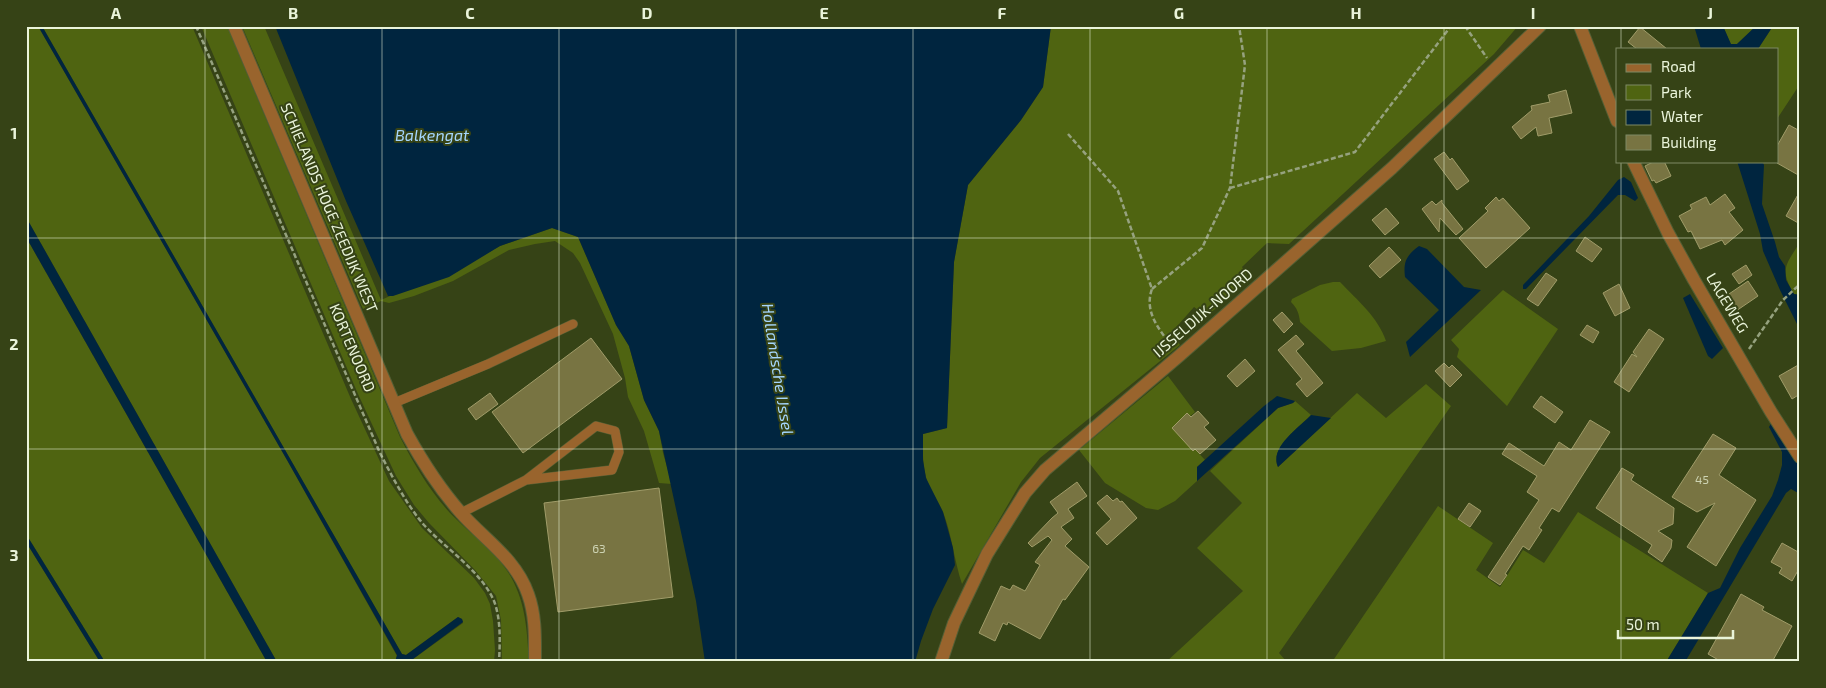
<svg xmlns="http://www.w3.org/2000/svg" width="1826" height="688" font-family="'Exo 2',sans-serif">
<style>
.green{fill:#4f6411}
.water{fill:#00253f}
.building{fill:#787442;stroke:#a09c69}
.lines{fill:none;stroke-linecap:round;stroke-linejoin:round}
.service-casing{stroke:#535f35;stroke-width:10}
.minor-casing{stroke:#535f35;stroke-width:14}
.tertiary-casing{stroke:#535f35;stroke-width:14}
.path{stroke:#96a27f;stroke-width:2.5;stroke-dasharray:5 2.5;stroke-linecap:butt}
.service{stroke:#99642d;stroke-width:9}
.minor{stroke:#99642d;stroke-width:12}
.tertiary{stroke:#99642d;stroke-width:12}
.grid{fill:none;stroke:#eaf4da;stroke-width:1;stroke-opacity:0.55}
.labels{text-anchor:middle;stroke-width:4;stroke-linejoin:round;paint-order:stroke}
.number-label{font-size:12px;fill:#ced4b4}
.street-label{font-size:15px;fill:#eaf4da;stroke:#364316}
.water-label{font-size:16px;font-style:italic;fill:#a5d6fe;stroke:#364316}
.neatline{fill:none;stroke:#eaf4da;stroke-width:2}
.grid-label{font-size:16px;text-anchor:middle;font-weight:bold;fill:#eaf4da}
</style>
<rect width="100%" height="100%" fill="#364316"/>
<g class="green">
<polygon points="26,26 38,26 287,460 397,656 395,662 277,662 26,217"/>
<polygon points="42,26 192,26 351,399 389,481 422,528 474,578 485,593 490,604 493,621 495,650 494,662 409,662 463,623 462,619 458,617 406,655 402,654"/>
<path d="M201 26H227L400 437C414 464 429 490 450 513 470 534 497 552 511 577 526 604 527 631 529 662H502L501 620 496 596 475 570 429 523 414 505 396 476 358 394Z"/>
<polygon points="242,26 264,26 381,300 481,256 500,246 552,228 578,237 616,325 629,346 644,400 659,431 663,453 672,484 659,483 644,431 628,397 625,378 613,334 580,263 573,253 555,241 535,244 509,250 453,281 414,296 389,303 381,301 363,309"/>
<path d="M1051 26H1518L1494 54 1289 244 1267 243 1242 267 1249 279 1207 316 1194 307 1172 332 1180 345 1040 458 1021 482 962 584C954 560 952 535 943 512 938 500 929 489 926 477 922 463 923 449 923 434L947 428 954 262 968 185 1021 120 1043 87Z"/>
<polygon points="1723,26 1756,26 1737,44 1731,45"/>
<polygon points="1773,26 1800,26 1800,84 1777,119 1777,49 1758,49"/>
<polygon points="26,237 267,662 105,662 26,534"/>
<path d="M1800 242V295L1794 294C1779 269 1786 265 1800 242Z"/>
<path d="M1333 282H1340C1357 300 1378 317 1386 341L1361 348 1332 351 1300 322C1299 313 1297 308 1291 302L1292 299 1320 285Z"/>
<polygon points="1503,290 1558,329 1507,406 1457,357 1459,349 1451,340"/>
<polygon points="1168,376 1195,412 1176,429 1205,460 1197,467 1197,481 1175,501 1158,510 1146,508 1105,483 1079,450"/>
<path d="M1426 384 1451 406 1279 653 1287 662H1166L1243 591 1197 548 1242 503 1210 471 1278 408 1293 403 1295 401 1311 415C1299 427 1269 449 1278 467L1357 393 1386 418Z"/>
<polygon points="1438,506 1493,543 1476,570 1500,587 1523,550 1544,563 1578,512 1708,593 1666,662 1332,662"/>
<polygon points="26,542 100,662 26,662"/>
</g>
<g class="water">
<polygon points="38,26 42,26 402,654 406,655 458,617 462,619 463,622 409,662 395,662 397,655 287,460"/>
<polygon points="275,26 1051,26 1043,87 1021,120 968,185 954,262 947,428 923,434 923,460 926,478 943,512 953,548 955,565 933,609 921,641 915,662 705,662 696,601 659,431 644,400 629,346 616,325 578,237 552,228 500,246 449,277 393,296 388,296 346,201"/>
<polygon points="1694,26 1723,26 1731,44 1737,44 1756,26 1773,26 1758,49 1701,49"/>
<polygon points="1737,161 1762,161 1764,165 1762,204 1775,242 1779,257 1785,266 1786,280 1794,294 1800,295 1800,330 1780,290 1763,251 1760,234"/>
<polygon points="1624,177 1631,182 1638,198 1635,201 1625,195 1618,195 1526,289 1523,289 1523,285 1589,216 1618,180"/>
<polygon points="26,217 277,662 267,662 26,237"/>
<path d="M1419 246 1427 249 1464 287 1481 290 1410 357 1406 342 1439 310 1405 277C1403 261 1407 255 1419 246Z"/>
<polygon points="1690,294 1723,348 1712,359 1708,356 1683,298"/>
<polygon points="1277,396 1295,401 1293,403 1278,408 1197,481 1197,467 1264,406"/>
<path d="M1311 415 1331 418 1278 467C1269 447 1299 428 1311 415Z"/>
<polygon points="1773,420 1795,452 1800,444 1800,494 1791,489 1786,493 1685,662 1666,662 1708,593 1720,588 1740,548 1772,496 1778,480 1782,465 1782,452 1769,427"/>
<polygon points="26,534 105,662 100,662 26,542"/>
</g>
<g class="building">
<polygon points="1640,27 1667,49 1637,49 1628,42"/>
<polygon points="1566,90 1572,113 1549,118 1552,133 1538,136 1536,127 1521,139 1512,127 1532,110 1531,106 1550,102 1548,95"/>
<polygon points="1789,125 1800,131 1800,176 1777,163 1777,146"/>
<polygon points="1444,152 1450,160 1452,158 1469,181 1457,190 1434,159"/>
<polygon points="1655,161 1664,161 1671,176 1656,183 1654,180 1652,181 1645,166"/>
<polygon points="1800,191 1800,224 1786,216"/>
<polygon points="1725,194 1735,208 1729,212 1743,230 1725,245 1722,240 1700,249 1691,231 1688,232 1679,216 1692,209 1690,205 1706,197 1710,205"/>
<polygon points="1496,197 1499,201 1503,198 1530,228 1486,268 1459,238 1488,211 1485,208"/>
<polygon points="1442,200 1442,203 1463,229 1456,235 1440,218 1439,232 1422,209 1432,201 1436,205"/>
<polygon points="1386,208 1399,223 1385,235 1372,220"/>
<polygon points="1585,237 1602,249 1592,262 1576,251"/>
<polygon points="1389,247 1401,260 1380,278 1369,266"/>
<polygon points="1746,265 1752,275 1739,284 1732,274"/>
<polygon points="1546,273 1557,280 1538,306 1527,299"/>
<polygon points="1748,281 1758,296 1736,311 1726,296"/>
<polygon points="1619,284 1630,308 1615,316 1603,293"/>
<polygon points="1282,312 1293,324 1284,333 1273,320"/>
<polygon points="1587,325 1599,332 1593,343 1580,335"/>
<polygon points="1649,329 1664,339 1629,392 1614,382 1632,354 1637,357 1633,352"/>
<polygon points="1296,335 1304,344 1296,351 1323,383 1307,397 1296,384 1302,379 1278,350"/>
<polygon points="591,338 622,379 523,453 492,412"/>
<polygon points="1245,359 1255,371 1237,387 1227,376"/>
<polygon points="1444,363 1449,368 1452,365 1462,375 1450,387 1435,371"/>
<polygon points="1800,364 1800,394 1792,399 1779,376"/>
<polygon points="490,393 498,404 476,420 468,409"/>
<polygon points="1541,396 1563,412 1555,423 1533,407"/>
<polygon points="1198,411 1209,423 1204,427 1216,440 1200,454 1195,449 1193,451 1172,428 1187,413 1191,417"/>
<polygon points="1590,420 1610,432 1559,512 1552,508 1539,528 1542,530 1529,550 1523,546 1505,574 1507,575 1500,585 1488,577 1539,500 1527,492 1537,476 1502,454 1509,443 1544,466 1559,442 1571,450"/>
<polygon points="1713,434 1736,448 1719,475 1756,500 1716,566 1687,547 1715,503 1697,512 1672,497"/>
<polygon points="1622,468 1634,475 1631,480 1674,508 1673,524 1658,531 1672,540 1671,548 1662,562 1648,552 1652,545 1596,508"/>
<polygon points="1077,482 1087,496 1068,509 1074,518 1061,527 1072,539 1065,546 1089,567 1065,600 1063,599 1040,639 1008,622 1007,625 1003,623 995,641 979,633 1001,586 1010,590 1013,585 1025,591 1040,565 1035,562 1052,540 1048,536 1032,547 1028,543 1052,518 1058,513 1050,502"/>
<polygon points="659,488 673,597 558,612 544,503"/>
<polygon points="1107,495 1113,501 1117,498 1120,502 1122,501 1137,518 1107,545 1096,533 1111,519 1097,503"/>
<polygon points="1469,503 1481,511 1470,527 1458,519"/>
<polygon points="1782,543 1800,553 1800,567 1792,581 1779,573 1782,568 1771,562"/>
<polygon points="1741,594 1764,607 1762,610 1792,626 1772,662 1722,662 1708,654"/>
</g>
<g class="lines">
<g class="service-casing">
<g id="service">
<polyline points="394,403 488,364 573,324"/>
<polyline points="461,513 526,480 596,426 615,431 619,452 612,470 526,480"/>
</g>
</g>
<g class="minor-casing">
<polyline id="minor" points="941,662 954,623 987,554 1025,493 1045,470 1179,356 1392,168 1540,26"/>
</g>
<g class="tertiary-casing">
<g id="tertiary">
<path d="M234 26 407 434C423 463 439 488 461 513 484 539 516 559 528 594 536 616 535 639 535 662"/>
<polyline points="1580,26 1617,121"/>
<polyline points="1633,161 1668,233 1694,280 1771,412 1800,457"/>
</g>
</g>
<g class="path">
<path d="M196 26 380 453C393 478 406 504 424 525 446 549 481 571 494 601 501 619 500 642 499 662"/>
<polyline points="1465,26 1487,58"/>
<path d="M1068 134 1118 191 1152 289C1144 311 1158 328 1171 345"/>
<polyline points="1230,188 1355,152 1451,26"/>
<polyline points="1152,289 1202,248 1230,188 1245,65 1239,26"/>
<polyline points="1749,349 1783,300 1800,284"/>
</g>
<use href="#service" class="service"/>
<use href="#minor" class="minor"/>
<use href="#tertiary" class="tertiary"/>
</g>
<path class="grid" d="M205 26V662M382 26V662M559 26V662M736 26V662M913 26V662M1090 26V662M1267 26V662M1444 26V662M1621 26V49M1621 161V662M26 238H1800M26 449H1800"/>
<g class="labels">
<g class="number-label">
<text x="1702" y="484">45</text>
<text x="599" y="553">63</text>
</g>
<g class="street-label">
<text transform="translate(329 208) rotate(67)" y="5">SCHIELANDS HOGE ZEEDIJK WEST</text>
<text transform="translate(1727 303) rotate(59)" y="5">LAGEWEG</text>
<text transform="translate(1203 313) rotate(-41)" y="5">IJSSELDIJK-NOORD</text>
<text transform="translate(352 348) rotate(67)" y="5">KORTENOORD</text>
</g>
<g class="water-label">
<text x="432" y="141">Balkengat</text>
<text transform="translate(778 369) rotate(81)" y="6">Hollandsche IJssel</text>
</g>
</g>
<rect width="1826" height="688" fill="none" stroke="#364316" stroke-width="55"/>
<rect x="1616" y="48" width="162" height="115" fill="#364316" stroke="#7e8a64"/>
<rect x="1626" y="64" width="25" height="8" fill="#99642d" stroke="#7e8a64"/>
<text x="1661" y="72" font-size="15" fill="#eaf4da">Road</text>
<rect x="1626" y="85" width="25" height="15" fill="#4f6411" stroke="#7e8a64"/>
<text x="1661" y="98" font-size="15" fill="#eaf4da">Park</text>
<rect x="1626" y="110" width="25" height="15" fill="#00253f" stroke="#7e8a64"/>
<text x="1661" y="122" font-size="15" fill="#eaf4da">Water</text>
<rect x="1626" y="135" width="25" height="15" fill="#787442" stroke="#7e8a64"/>
<text x="1661" y="148" font-size="15" fill="#eaf4da">Building</text>
<path d="M1618 630v8h115v-8" fill="none" stroke="#eaf4da" stroke-width="2.5"/>
<text x="1626" y="630" font-size="15" fill="#eaf4da" stroke="#364316" stroke-width="4" paint-order="stroke">50 m</text>
<rect x="28" y="28" width="1770" height="632" class="neatline"/>
<g class="grid-label">
<text x="116" y="19">A</text>
<text x="293" y="19">B</text>
<text x="470" y="19">C</text>
<text x="647" y="19">D</text>
<text x="824" y="19">E</text>
<text x="1002" y="19">F</text>
<text x="1179" y="19">G</text>
<text x="1356" y="19">H</text>
<text x="1533" y="19">I</text>
<text x="1710" y="19">J</text>
<text x="14" y="139">1</text>
<text x="14" y="350">2</text>
<text x="14" y="561">3</text>
</g>
</svg>
